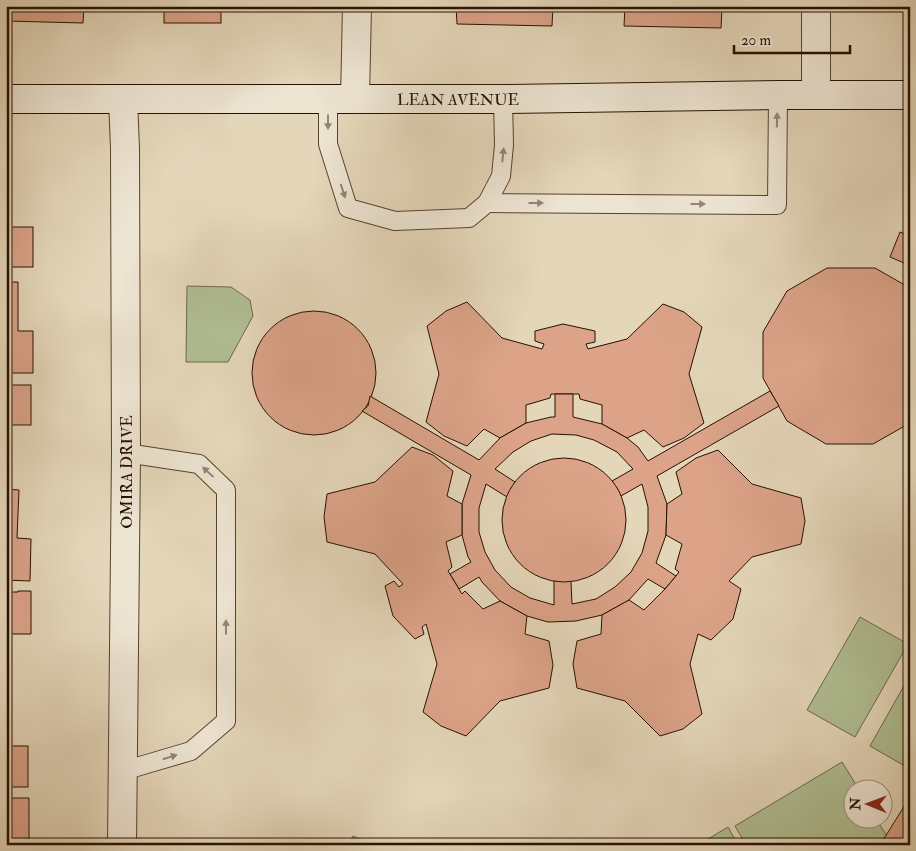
<svg xmlns="http://www.w3.org/2000/svg" width="916" height="851" font-family="'IM FELL Double Pica',serif">
<style>
.green{fill:#b0be92;stroke:#6c6849}
.building{fill:#dca389;stroke:#271100;fill-rule:evenodd}
.lines{fill:none;stroke-linecap:round;stroke-linejoin:round}
.lane-casing{stroke:#56422e;stroke-width:20}
.street-casing{stroke:#56422e;stroke-width:30}
.secondary-casing{stroke:#271100;stroke-width:30}
.lane{stroke:#ede4d2;stroke-width:18}
.street{stroke:#ede4d2;stroke-width:28}
.secondary{stroke:#ede4d2;stroke-width:28}
.oneway{fill:#948574}
.labels{text-anchor:middle;stroke-width:4;stroke-linejoin:round;paint-order:stroke}
.street-label{font-size:16px;fill:#271100;stroke:#ede4d2}
</style>
<rect width="100%" height="100%" fill="#e4d6b9"/>
<filter id="stains"><feTurbulence type="fractalNoise" baseFrequency=".004" numOctaves="4"/><feColorMatrix values="0 0 0 0 .2 0 0 0 0 .09 0 0 0 0 .02 0 0 0 .5 -.17"/></filter>
<radialGradient id="worn" r=".72"><stop offset=".6" stop-color="#630" stop-opacity="0"/><stop offset="1" stop-color="#630" stop-opacity=".3"/></radialGradient>
<g class="green">
<polygon points="187,286 231,287 250,300 253,316 228,362 186,362"/>
<polygon points="860,617 908,644 855,737 807,710"/>
<polygon points="910,675 910,769 870,746"/>
<polygon points="842,762 858,788 854,788 854,818 876,819 887,836 873,845 746,845 735,826"/>
<polygon points="728,827 738,845 698,845"/>
<polygon points="353,836 372,845 348,845"/>
</g>
<g class="building">
<polygon points="6,6 84,6 83,23 6,21"/>
<rect x="164" y="6" width="57" height="17"/>
<polygon points="456,6 553,6 552,26 457,24"/>
<polygon points="625,6 722,6 721,28 624,26"/>
<rect x="6" y="227" width="27" height="40"/>
<polygon points="900,232 910,236 910,247 904,263 890,257"/>
<polygon points="827,268 875,268 910,288 910,423 873,444 826,444 787,421 763,378 763,332 787,291"/>
<polygon points="6,282 18,282 18,331 33,331 33,373 6,373"/>
<polygon points="467,302 502,338 542,349 544,344 535,341 535,331 563,324 595,331 595,342 586,344 588,349 627,339 663,304 684,312 702,327 689,374 704,423 684,438 663,447 644,430 627,438 602,424 602,405 580,399 579,394 551,394 550,398 526,405 526,423 500,438 484,429 467,446 444,436 426,422 439,374 427,326 446,311"/>
<circle cx="314" cy="373" r="62"/>
<rect x="6" y="385" width="25" height="40"/>
<path d="M770 391 779 406 657 476 667 504 666 535 656 563 676 576 665 589 648 579 629 600 602 615 576 621 548 622 527 616 500 601 482 582 479 577 459 589 450 574 471 562 468 557 462 535V504L471 475 362 411 368 406 370 396 479 460 500 438 526 423 551 417H555V394H573V417L602 424 627 438 638 447 648 461ZM552 434 576 435 594 440 617 452 633 469 612 481 621 496 642 484 648 507V531L642 553 631 572 615 587 596 599 572 604 571 581H554V605L530 598 511 587 495 570 485 552 479 532V508L486 484 507 497 515 482 495 469 513 452 531 441Z"/>
<polygon points="412,447 433,455 453,471 447,496 462,504 462,535 446,542 452,567 448,571 462,594 465,591 483,609 500,601 527,616 525,634 549,641 553,665 549,688 500,701 466,736 441,726 423,712 437,664 426,624 422,627 424,634 415,639 393,616 385,586 394,581 399,587 403,584 375,554 327,542 324,517 327,494 375,482"/>
<polygon points="718,450 752,484 801,498 805,521 801,544 752,557 729,581 741,589 733,619 711,640 698,634 690,664 702,714 683,729 660,736 625,701 577,688 573,664 577,641 601,634 602,615 629,600 644,610 665,589 676,576 679,572 675,569 682,544 666,535 667,504 682,494 676,472 696,458"/>
<circle cx="564" cy="520" r="62"/>
<polygon points="6,489 19,490 17,538 31,539 30,581 6,580"/>
<polygon points="18,591 31,591 31,634 6,634 6,592 18,592"/>
<rect x="6" y="746" width="22" height="41"/>
<polygon points="910,797 910,845 880,845"/>
<polygon points="12,798 29,798 29,839 16,840 16,845 6,845 6,801 12,801"/>
</g>
<g class="lines">
<g class="lane-casing">
<g id="lane">
<polyline points="328,99 328,144 348,208 395,221 469,218 487,203 501,176 504,145 503,99"/>
<polyline points="487,203 777,205 778,95"/>
<polyline points="123,771 191,751 226,721 226,490 199,464 126,453"/>
</g>
</g>
<g class="street-casing">
<g id="street">
<polyline points="816,95 816,6"/>
<polyline points="355,99 357,6"/>
<polyline points="122,845 126,453 125,148 123,100"/>
</g>
</g>
<g class="secondary-casing">
<polyline id="secondary" points="6,99 503,99 778,95 910,95"/>
</g>
<use href="#lane" class="lane"/>
<use href="#street" class="street"/>
<use href="#secondary" class="secondary"/>
</g>
<defs><path id="oneway-solid" d="M-6-.8H1V-3.2L6.5 0L1 3.2V.8H-6Z" transform="scale(1.25)"/></defs>
<g class="oneway">
<use href="#oneway-solid" transform="translate(777 120) rotate(-89)"/>
<use href="#oneway-solid" transform="translate(328 122) rotate(90)"/>
<use href="#oneway-solid" transform="translate(503 155) rotate(-84)"/>
<use href="#oneway-solid" transform="translate(343 191) rotate(72)"/>
<use href="#oneway-solid" transform="translate(536 203)"/>
<use href="#oneway-solid" transform="translate(698 204)"/>
<use href="#oneway-solid" transform="translate(208 472) rotate(-137)"/>
<use href="#oneway-solid" transform="translate(226 627) rotate(-90)"/>
<use href="#oneway-solid" transform="translate(170 757) rotate(-17)"/>
</g>
<g class="labels">
<g class="street-label">
<text x="458" y="105">LEAN AVENUE</text>
<text transform="translate(126 472) rotate(-90)" y="6">OMIRA DRIVE</text>
</g>
</g>
<rect width="916" height="851" fill="none" stroke="#e4d6b9" stroke-width="25"/>
<rect x="8" y="8" width="901" height="836" fill="none" stroke="#271100" stroke-width="2.5"/>
<rect x="12" y="12" width="891" height="826" fill="none" stroke="#271100"/>
<g transform="translate(868 804) rotate(271)"><circle r="24" fill="#ede4d2" stroke="#9e907e"/>
<path d="M0-4L9 19L0 12L-9 19Z" fill="#8f2418"/>
<text y="-8" font-size="14" font-weight="bold" text-anchor="middle" fill="#271100">N</text>
</g>
<path d="M734 45v8h116v-8" fill="none" stroke="#271100" stroke-width="2.5"/>
<text x="741" y="45" font-size="15" fill="#271100" stroke="#ede4d2" stroke-width="4" paint-order="stroke">20 m</text>
<rect width="100%" height="100%" filter="url(#stains)"/>
<rect width="100%" height="100%" fill="url(#worn)"/>
</svg>
